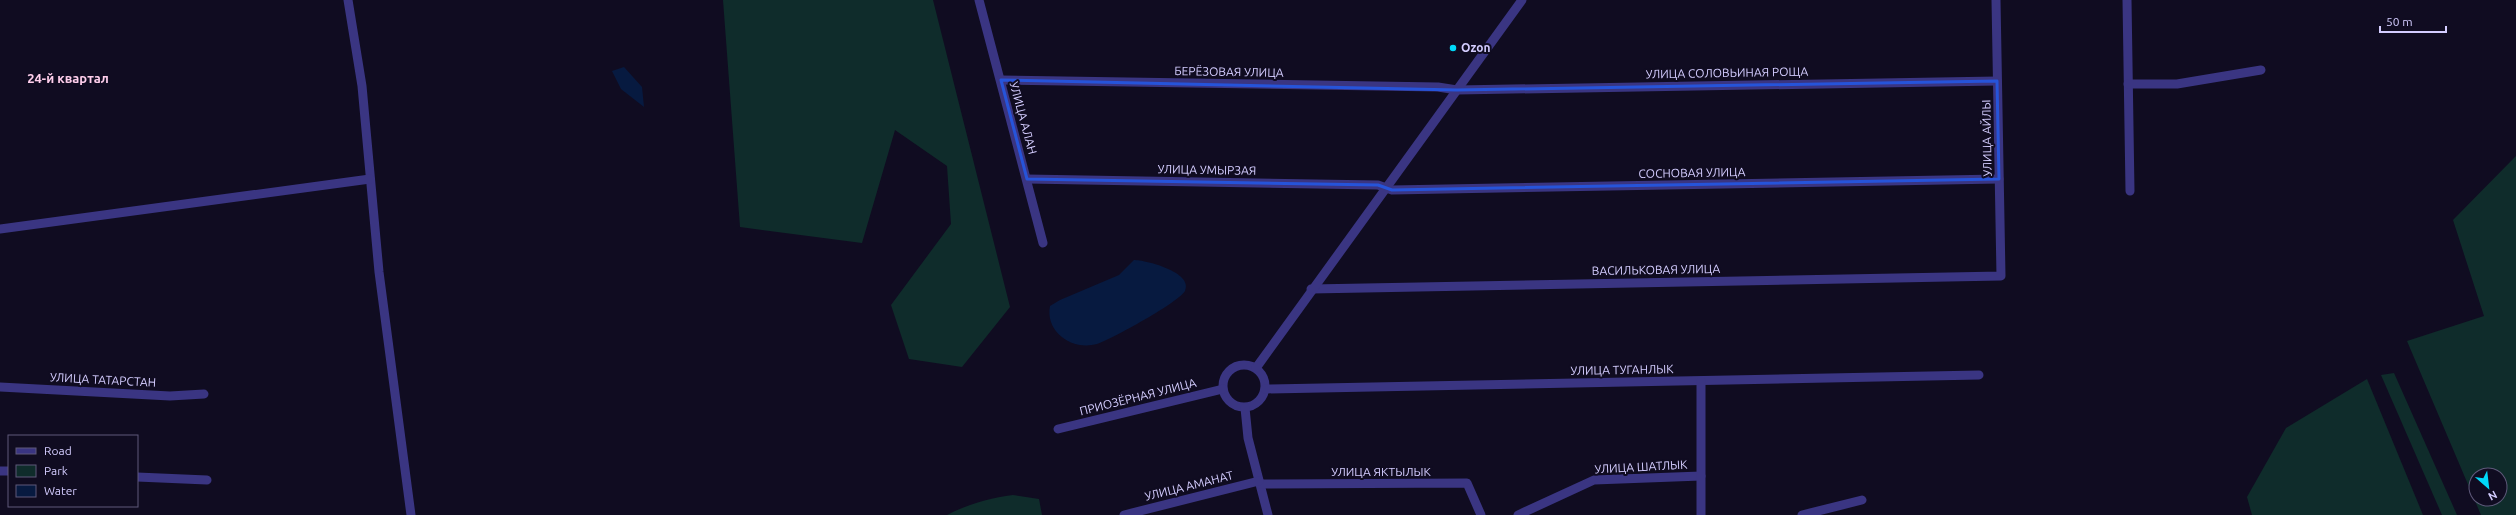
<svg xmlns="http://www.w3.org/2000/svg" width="2516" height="515" font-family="Ubuntu,sans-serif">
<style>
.green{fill:#0f2c2b;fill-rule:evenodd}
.water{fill:#071a40}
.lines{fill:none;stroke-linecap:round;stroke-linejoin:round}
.minor{stroke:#3a3582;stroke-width:9}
.marked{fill:none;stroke:#2654da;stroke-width:3;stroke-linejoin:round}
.poi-dot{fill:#00d9f8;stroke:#100c21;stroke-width:1.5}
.labels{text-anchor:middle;stroke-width:4;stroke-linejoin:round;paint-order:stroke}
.poi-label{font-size:12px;font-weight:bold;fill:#d4cdff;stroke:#100c21;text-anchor:start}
.street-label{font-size:12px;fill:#d4cdff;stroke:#100c21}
.neighbourhood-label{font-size:13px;font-weight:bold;fill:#ffcfec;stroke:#100c21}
</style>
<rect width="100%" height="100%" fill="#100c21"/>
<g class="green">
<polygon points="723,0 933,0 1010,307 962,367 909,359 891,305 951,224 947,166 895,130 862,243 740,227"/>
<path d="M2516 156V515H2481L2407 341 2484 316 2453 220ZM2476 475H2500V499H2476Z"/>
<polygon points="2394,373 2457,515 2442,515 2381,375"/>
<polygon points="2367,379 2423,515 2252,515 2247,497 2286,428"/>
<path d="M1013 495 1039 499 1042 515H947C968 504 990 498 1013 495Z"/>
</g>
<g class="water">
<polygon points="624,67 642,87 644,107 621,89 612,71"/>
<path d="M1134 260C1145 260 1194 272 1185 291 1179 302 1112 339 1097 344 1072 351 1045 332 1050 306L1060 300 1119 275Z"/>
</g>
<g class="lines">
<g class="minor">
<polyline points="348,0 362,86 379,272 411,515"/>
<polyline points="979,0 1043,243"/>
<polyline points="2127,0 2130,191"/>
<polyline points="1001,80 1438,87 1457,90 1997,81"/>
<polyline points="2128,84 2177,84 2261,70"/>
<polyline points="1027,179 1378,185 1392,190 1999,179"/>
<polyline points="0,229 370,179"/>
<polyline points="1311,289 2001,276 1996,0"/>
<circle cx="1244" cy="386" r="21"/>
<polyline points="1256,368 1522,0"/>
<polyline points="0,387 170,396 204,394"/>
<polyline points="1265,389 1979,375"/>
<polyline points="1245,408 1248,438 1268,515"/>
<polyline points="1058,429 1223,389"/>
<polyline points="0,471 9,471"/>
<polyline points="137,477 207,480"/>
<polyline points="1260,484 1467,483 1481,515"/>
<polyline points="1124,515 1259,481"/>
<polyline points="1518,515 1594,480 1701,476"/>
<polyline points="1701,515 1701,381"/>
<polyline points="1802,515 1862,500"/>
</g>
</g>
<path class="marked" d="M1001 80 1457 90 1997 81 1999 179 1392 190 1378 185 1027 179Z"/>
<circle class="poi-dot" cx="1453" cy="48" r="4"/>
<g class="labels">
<g class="poi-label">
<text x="1461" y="52">Ozon</text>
</g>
<g class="street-label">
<text transform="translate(1229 72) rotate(1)" y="4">БЕРЁЗОВАЯ УЛИЦА</text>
<text transform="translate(1727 73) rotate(-1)" y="4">УЛИЦА СОЛОВЬИНАЯ РОЩА</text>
<text transform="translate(1023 118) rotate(75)" y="4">УЛИЦА АЛАН</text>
<text transform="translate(1987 138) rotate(-91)" y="4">УЛИЦА АЙЛЫ</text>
<text transform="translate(1207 170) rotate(1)" y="4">УЛИЦА УМЫРЗАЯ</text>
<text transform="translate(1692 173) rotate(-1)" y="4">СОСНОВАЯ УЛИЦА</text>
<text transform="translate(1656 270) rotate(-1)" y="4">ВАСИЛЬКОВАЯ УЛИЦА</text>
<text transform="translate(1622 370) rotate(-1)" y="4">УЛИЦА ТУГАНЛЫК</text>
<text transform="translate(103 380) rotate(3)" y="4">УЛИЦА ТАТАРСТАН</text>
<text transform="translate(1138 397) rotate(-14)" y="4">ПРИОЗЁРНАЯ УЛИЦА</text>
<text transform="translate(1641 467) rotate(-3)" y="4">УЛИЦА ШАТЛЫК</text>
<text x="1381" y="476">УЛИЦА ЯКТЫЛЫК</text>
<text transform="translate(1189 486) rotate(-14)" y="4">УЛИЦА АМАНАТ</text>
</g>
<g class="neighbourhood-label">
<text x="68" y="83">24-й квартал</text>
</g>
</g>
<rect x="8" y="435" width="130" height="72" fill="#100c21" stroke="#5e597a"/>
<rect x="16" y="448" width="20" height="6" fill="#3a3582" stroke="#5e597a"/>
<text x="44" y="455" font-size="12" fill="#d4cdff">Road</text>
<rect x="16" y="465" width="20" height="12" fill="#0f2c2b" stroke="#5e597a"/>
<text x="44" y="475" font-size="12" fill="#d4cdff">Park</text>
<rect x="16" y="485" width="20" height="12" fill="#071a40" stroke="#5e597a"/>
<text x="44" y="495" font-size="12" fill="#d4cdff">Water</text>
<g transform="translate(2488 487) rotate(152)"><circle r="19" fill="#100c21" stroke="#5e597a"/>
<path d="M0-3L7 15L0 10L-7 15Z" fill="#00d9f8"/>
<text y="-6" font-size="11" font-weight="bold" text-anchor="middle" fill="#d4cdff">N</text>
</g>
<path d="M2380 26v6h66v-6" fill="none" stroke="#d4cdff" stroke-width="2"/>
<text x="2386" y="26" font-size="12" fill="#d4cdff" stroke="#100c21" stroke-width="3" paint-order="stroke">50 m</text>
</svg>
